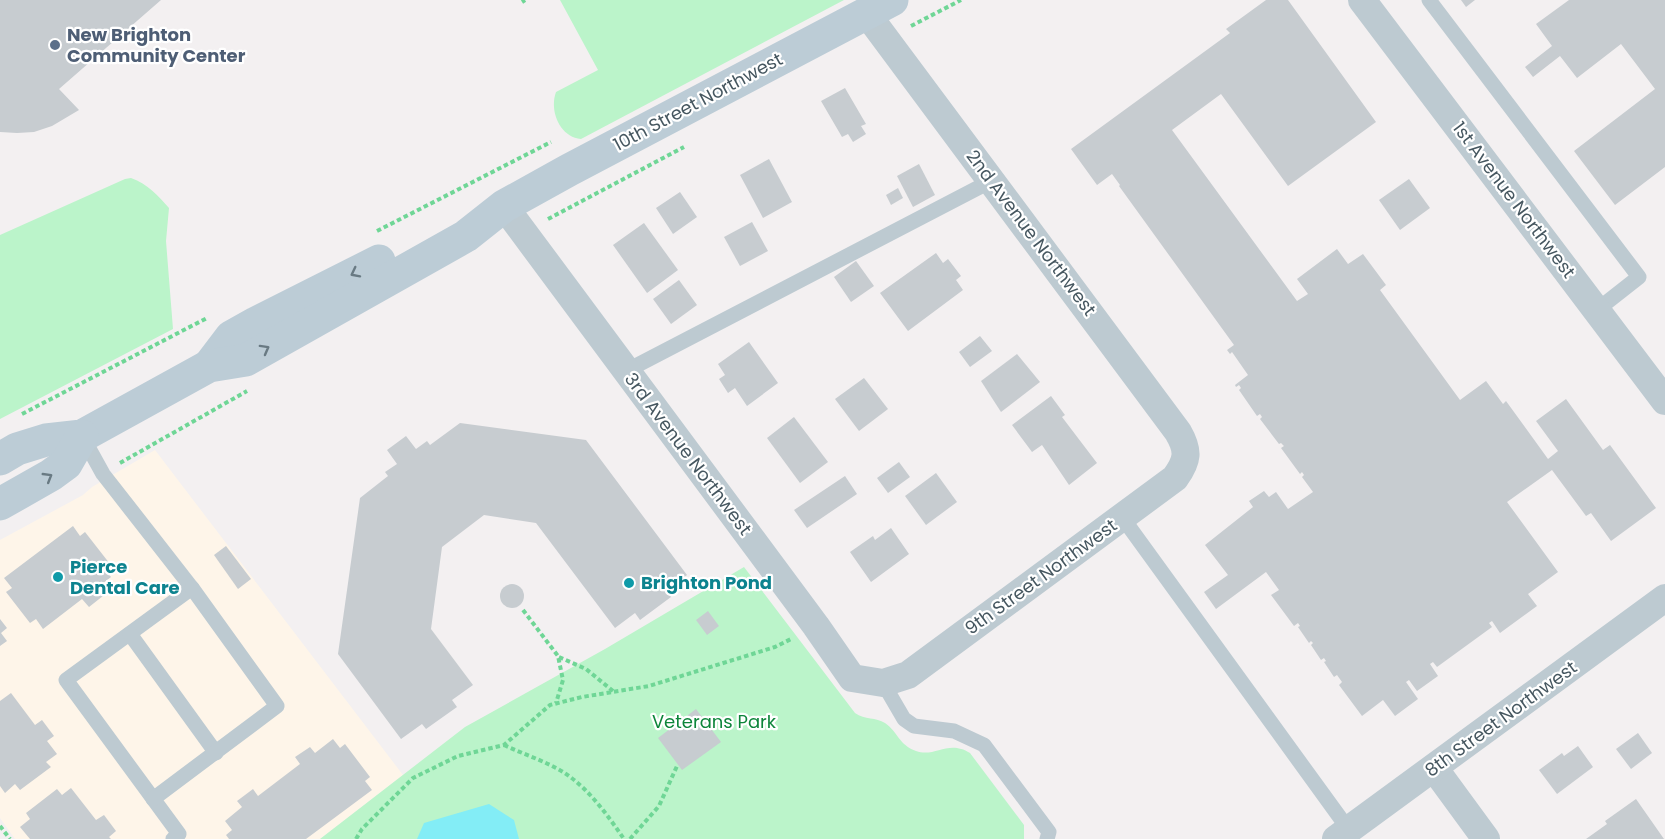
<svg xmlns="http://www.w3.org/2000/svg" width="1665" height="839" font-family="Poppins,sans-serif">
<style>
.commercial{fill:#fef5e9}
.green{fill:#bbf4ca}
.water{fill:#83edf6}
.building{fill:#c7ccd0}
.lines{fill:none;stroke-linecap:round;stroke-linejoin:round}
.path{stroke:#6fd696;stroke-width:4;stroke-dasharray:4.5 3;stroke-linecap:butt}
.lane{stroke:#bdcad1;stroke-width:15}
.street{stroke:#bdcad1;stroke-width:28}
.secondary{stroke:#bcccd6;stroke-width:33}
.oneway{stroke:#697a83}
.service-dot{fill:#5c6f8a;stroke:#fff;stroke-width:2}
.culture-dot{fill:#0f9aa8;stroke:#fff;stroke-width:2}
.labels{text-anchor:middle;stroke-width:4.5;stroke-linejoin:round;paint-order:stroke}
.service-label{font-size:18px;font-weight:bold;fill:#4e5e75;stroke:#fff;text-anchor:start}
.street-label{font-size:18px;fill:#465760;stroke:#fff}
.culture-label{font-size:18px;font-weight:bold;fill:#0d838f;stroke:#fff;text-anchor:start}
.park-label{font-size:18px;fill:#0d853a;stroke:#fff}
</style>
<rect width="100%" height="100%" fill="#f3f0f1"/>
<polygon class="commercial" points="155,450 403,775 320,839 15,839 0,818 0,540 83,495 92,487"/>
<g class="green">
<path d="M560 0H844L581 139C560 137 549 111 556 92L598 70Z"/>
<path d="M131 178C148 184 158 196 169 208L166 241 173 329 0 419V235L125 179Z"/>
<path d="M744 567 855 713C865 720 876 717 885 723 898 732 899 745 916 751 935 758 948 739 970 753L1024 825V839H320L465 727 605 649Z"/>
</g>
<polygon class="water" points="489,804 514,820 519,839 417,839 424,823"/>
<g class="building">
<polygon points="0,0 161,0 59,89 79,110 52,126 34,132 17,133 0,132"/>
<polygon points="1266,0 1288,0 1376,122 1288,186 1221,94 1172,130 1297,301 1308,294 1297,279 1337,249 1348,264 1363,254 1386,285 1380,290 1460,400 1486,381 1503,404 1506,401 1548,459 1558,451 1536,421 1566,399 1603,450 1610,445 1656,508 1611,541 1591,513 1586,516 1552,470 1507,502 1558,572 1528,594 1537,606 1500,633 1492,621 1489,623 1492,627 1437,667 1433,662 1430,664 1438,676 1417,691 1409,680 1406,682 1418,699 1395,716 1383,700 1362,716 1339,685 1342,682 1337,675 1334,677 1324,662 1326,661 1324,658 1321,660 1311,645 1313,643 1311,641 1309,643 1298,627 1300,626 1298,623 1294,626 1271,595 1279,590 1266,572 1216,609 1204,592 1228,575 1205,545 1253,507 1249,501 1264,491 1269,497 1276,492 1288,509 1313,492 1302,477 1304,475 1302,472 1300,474 1281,448 1284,446 1281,443 1279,444 1260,419 1262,417 1260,414 1257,416 1239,390 1241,388 1239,385 1236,387 1235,385 1248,375 1232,352 1230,354 1227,350 1234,345 1119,186 1120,185 1112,174 1097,185 1071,149 1230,33 1226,29"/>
<polygon points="1461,0 1475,0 1466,7"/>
<polygon points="1569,0 1665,0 1665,167 1615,205 1574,151 1655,89 1621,44 1577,78 1560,56 1533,77 1525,67 1552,46 1536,24"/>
<polygon points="845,88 866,124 861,126 866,134 853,142 848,134 842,137 821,101"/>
<polygon points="769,159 792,202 763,218 740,175"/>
<polygon points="919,164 935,195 913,207 897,176"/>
<polygon points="1409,179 1430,208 1400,230 1379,200"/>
<polygon points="898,188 903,198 891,205 886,195"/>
<polygon points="680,192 697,217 673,234 656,208"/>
<polygon points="752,222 768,251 740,266 724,237"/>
<polygon points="644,223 678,270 647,293 613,245"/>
<polygon points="936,253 943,263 948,259 961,276 956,280 963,290 908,331 880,293"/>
<polygon points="856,261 874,286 851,302 834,277"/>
<polygon points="679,280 697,305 671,324 653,299"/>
<polygon points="980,336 992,351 970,367 959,352"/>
<polygon points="749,342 778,383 747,406 735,388 728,393 719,379 725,375 718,364"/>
<polygon points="1017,354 1040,382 1001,412 981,381"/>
<polygon points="864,378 888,409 859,431 835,399"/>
<polygon points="1051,396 1065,415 1062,417 1097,463 1069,485 1042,445 1032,452 1012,425"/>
<polygon points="794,417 828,462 800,483 767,438"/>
<polygon points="460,423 586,440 687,575 666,591 671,597 640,620 635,613 615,628 536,523 484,515 442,547 431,629 473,685 452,700 457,707 426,729 422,724 401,739 338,654 360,498 388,476 385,472 397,464 387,450 406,436 416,449 427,441 430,445"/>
<polygon points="899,462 910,477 888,493 877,478"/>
<polygon points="936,473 957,502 926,525 905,496"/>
<polygon points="845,476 857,494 807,528 794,510"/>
<polygon points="73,526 80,536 85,532 110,564 104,568 111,577 102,584 108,592 89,607 82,599 43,629 36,619 30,623 6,592 12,588 4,578"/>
<polygon points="891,528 909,554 871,582 850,552 873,536 875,540"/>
<polygon points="226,546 251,579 238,589 214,555"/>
<circle cx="512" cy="596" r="12"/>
<polygon points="708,611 719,626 707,635 696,620"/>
<polygon points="0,619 7,628 1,633 7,641 0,646"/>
<polygon points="11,693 35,725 42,720 54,736 47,741 57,754 46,762 51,767 20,790 15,784 5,793 0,786 0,701"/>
<polygon points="696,709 721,742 682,770 658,738"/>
<polygon points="1638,733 1652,753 1631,769 1616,749"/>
<polygon points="333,739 340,748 345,744 370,777 365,781 372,790 306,839 229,839 226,835 232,830 225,821 242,807 237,801 253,789 258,796 300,764 295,757 310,747 315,753"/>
<polygon points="1578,746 1593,767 1557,794 1539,770 1562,753 1564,756"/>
<polygon points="71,788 96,820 104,815 116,831 109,837 111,839 30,839 20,827 30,819 26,813 57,789 62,795"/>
<polygon points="1636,799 1664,839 1586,839 1607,824 1605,821"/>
</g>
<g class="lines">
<g class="path">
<polyline points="522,2 525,0"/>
<polyline points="911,26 961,0"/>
<polyline points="548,219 684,147"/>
<polyline points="377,231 551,142"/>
<polyline points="22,414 207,318"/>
<polyline points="120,463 247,391"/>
<polyline points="523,610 558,656 563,680 556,703"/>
<polyline points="559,657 586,669 613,691"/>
<path d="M504 745C521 753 539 759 556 768 585 783 606 813 624 839"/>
<polyline points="0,826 10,839"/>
<polyline points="356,839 362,829 413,778 458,756 504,745 550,705 582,697 649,686 775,647 791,639"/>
<polyline points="630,839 659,806 677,766"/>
</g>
<g class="lane">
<polyline points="1429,0 1639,277 1597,310"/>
<polyline points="626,371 993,180"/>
<polyline points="82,436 103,474 192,588 66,680 179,834 173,839"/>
<polyline points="1122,517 1349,830"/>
<polyline points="130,634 216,753"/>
<polyline points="883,683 904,719 914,726 954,731 984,745 1049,832 1047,839"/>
<polyline points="153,799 277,706 192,588"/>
</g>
<g class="street">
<polyline points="1362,0 1665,401"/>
<path d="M504 206 816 626 852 678 883 683 908 675 1175 478C1188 460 1189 451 1178 432L867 14"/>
<polyline points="1434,768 1486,839"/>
<polyline points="1336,839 1665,598"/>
</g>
<g class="secondary">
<polyline points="209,366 231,337 256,323 379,261"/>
<polyline points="0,459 17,449 46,440 82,436 209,366 246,360 466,236 504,206 569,170 892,0"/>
<polyline points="0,504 51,475 66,464 82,436"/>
</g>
</g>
<defs><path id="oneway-chevron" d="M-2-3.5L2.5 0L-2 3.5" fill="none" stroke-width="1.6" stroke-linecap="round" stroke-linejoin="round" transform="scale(1.5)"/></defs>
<g class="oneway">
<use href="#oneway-chevron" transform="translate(355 273) rotate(153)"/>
<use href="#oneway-chevron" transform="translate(265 349) rotate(-29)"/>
<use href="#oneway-chevron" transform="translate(48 477) rotate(-31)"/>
</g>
<circle class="service-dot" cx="55" cy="45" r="6"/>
<g class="culture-dot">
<circle cx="58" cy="577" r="6"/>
<circle cx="629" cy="583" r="6"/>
</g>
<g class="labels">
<g class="service-label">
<text x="67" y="41">New Brighton<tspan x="67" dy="21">Community Center</tspan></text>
</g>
<g class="street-label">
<text transform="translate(698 102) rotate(-28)" y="6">10th Street Northwest</text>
<text transform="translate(1514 200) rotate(53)" y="6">1st Avenue Northwest</text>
<text transform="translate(1031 233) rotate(53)" y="6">2nd Avenue Northwest</text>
<text transform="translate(688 454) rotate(53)" y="6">3rd Avenue Northwest</text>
<text transform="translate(1041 577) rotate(-36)" y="6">9th Street Northwest</text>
<text transform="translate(1501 719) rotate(-36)" y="6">8th Street Northwest</text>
</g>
<g class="culture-label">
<text x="70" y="573">Pierce<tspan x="70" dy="21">Dental Care</tspan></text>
<text x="641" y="589">Brighton Pond</text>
</g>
<g class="park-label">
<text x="714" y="728">Veterans Park</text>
</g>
</g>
</svg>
